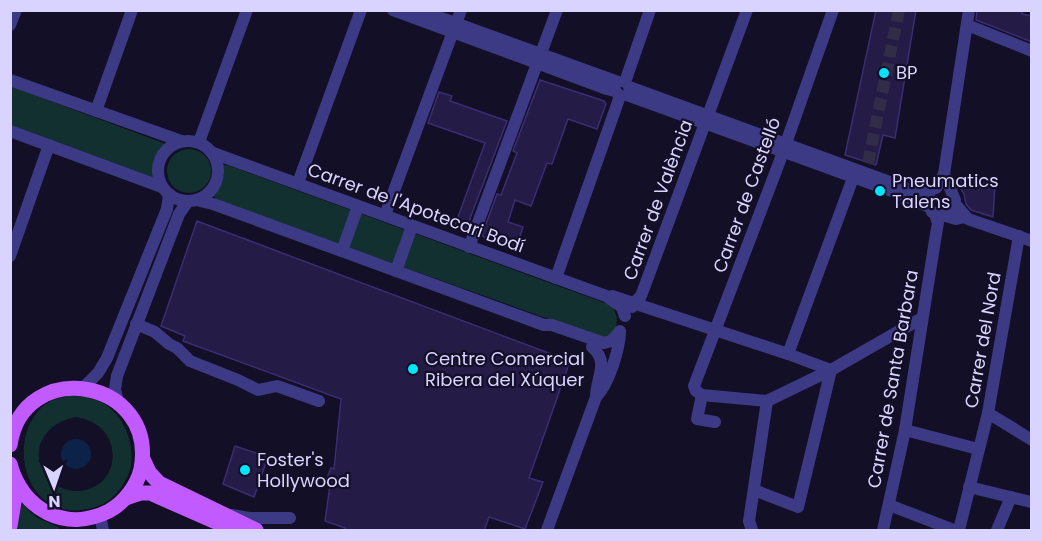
<svg xmlns="http://www.w3.org/2000/svg" width="1042" height="541" font-family="Poppins,sans-serif">
<style>
.green{fill:#12302f;fill-rule:evenodd}
.water{fill:#0c2248}
.building{fill:#241b47;stroke:#3b2d73;stroke-width:1.5}
.lines{fill:none;stroke-linecap:round;stroke-linejoin:round}
.minor-tunnel{stroke:#312d47;stroke-width:12;stroke-dasharray:12 6;stroke-linecap:butt}
.minor{stroke:#3d3a85;stroke-width:12}
.major{stroke:#c25bff;stroke-width:15}
.poi-dot{fill:#00e5ff;stroke:#130f26;stroke-width:2}
.labels{text-anchor:middle;stroke-width:4.5;stroke-linejoin:round;paint-order:stroke}
.poi-label{font-size:18px;fill:#d9d4ff;stroke:#130f26;text-anchor:start}
.street-label{font-size:18px;fill:#d9d4ff;stroke:#130f26}
</style>
<rect width="100%" height="100%" fill="#130f26"/>
<g class="green">
<polygon points="10,86 166,144 156,159 153,177 11,125"/>
<circle cx="189" cy="171" r="22"/>
<polygon points="222,165 227,165 613,306 617,318 616,329 605,339 218,201 213,195 222,181"/>
<path d="M68 396C74 396 80 396 86 397 119 403 135 436 131 466 128 481 115 499 101 505 24 535 0 432 50 401 55 399 62 398 68 396ZM76 417C128 425 122 491 76 491 65 491 55 486 48 478 26 451 46 422 76 417Z"/>
<polygon points="22,504 36,517 60,528 58,530 15,530"/>
</g>
<circle class="water" cx="76" cy="454" r="15"/>
<g class="building">
<polygon points="876,10 916,10 895,138 883,135 876,165 845,155"/>
<polygon points="977,10 1022,10 1022,14 1032,16 1032,42 976,20"/>
<polygon points="540,80 604,101 606,104 597,129 568,119 552,164 547,163 531,206 515,200 508,222 523,227 516,249 484,237 482,235 497,194 501,195 517,153 513,151"/>
<polygon points="439,92 452,96 450,101 507,121 466,229 455,225 485,143 428,123"/>
<polygon points="955,179 995,185 993,217 971,210 966,204 964,194"/>
<polygon points="197,221 570,361 529,478 543,482 525,529 489,517 484,531 344,531 345,528 325,521 330,485 325,483 331,468 334,469 341,399 183,341 185,336 161,326"/>
<polygon points="235,446 268,457 254,497 223,484"/>
</g>
<g class="lines">
<polyline class="minor-tunnel" points="868,163 899,10"/>
<g class="minor">
<polyline points="393,10 607,89 615,91 620,96"/>
<polyline points="419,10 618,82"/>
<polyline points="833,10 779,163 694,386 696,391 702,395 767,401 831,370 922,318"/>
<polyline points="10,25 16,10"/>
<polyline points="967,25 1032,51"/>
<polyline points="10,80 181,141"/>
<polyline points="625,82 650,10"/>
<polyline points="629,87 906,188 918,192 930,192"/>
<polyline points="627,95 903,195 927,206"/>
<polyline points="96,111 132,10"/>
<polyline points="10,131 162,187"/>
<circle cx="188" cy="171" r="30"/>
<polyline points="199,142 247,10"/>
<polyline points="213,153 606,296 622,307 625,316"/>
<polyline points="944,174 955,200 952,211"/>
<polyline points="298,183 361,10"/>
<polyline points="936,188 944,174 969,10"/>
<polyline points="196,200 213,204 544,325 552,325 604,343 611,341 620,332"/>
<polyline points="955,204 968,219 1032,241"/>
<polyline points="932,212 956,219 965,217"/>
<polyline points="385,215 461,10"/>
<polyline points="469,247 557,10"/>
<polyline points="342,251 358,206"/>
<polyline points="10,256 49,145"/>
<polyline points="396,271 412,226"/>
<polyline points="556,278 620,96"/>
<polyline points="612,296 788,354 831,370 798,507 754,490"/>
<polyline points="632,307 634,303 641,296 747,10"/>
<polyline points="136,324 155,332 169,344 177,348 190,361 238,380 258,390 277,386 319,401"/>
<polyline points="788,354 853,178"/>
<polyline points="83,388 98,373 107,358 167,209 169,194"/>
<polyline points="702,395 697,419 715,422"/>
<path d="M596 397C609 384 620 348 620 331"/>
<polyline points="118,402 115,389 117,376 179,214 188,201"/>
<polyline points="988,413 1032,440"/>
<polyline points="905,430 978,449"/>
<polyline points="969,487 1031,502"/>
<polyline points="889,505 954,530"/>
<polyline points="232,515 249,518 290,518"/>
<polyline points="100,516 103,530"/>
<path d="M547 530 596 397C596 378 610 362 592 347"/>
<polyline points="752,530 749,521 767,401"/>
<polyline points="883,530 905,430 936,234 938,223 935,214"/>
<polyline points="959,530 988,413 1019,236"/>
<polyline points="997,530 1011,497"/>
</g>
<g class="major">
<path d="M10 445C23 356 158 378 141 469 137 486 124 503 109 511 66 533 22 510 10 464"/>
<polyline points="143,459 149,472 159,483 256,530"/>
<polyline points="126,498 141,493 150,493 234,530"/>
<polyline points="10,526 17,485"/>
</g>
</g>
<g class="poi-dot">
<circle cx="884" cy="73" r="6"/>
<circle cx="880" cy="191" r="6"/>
<circle cx="413" cy="369" r="6"/>
<circle cx="245" cy="470" r="6"/>
</g>
<g class="labels">
<g class="poi-label">
<text x="896" y="79">BP</text>
<text x="892" y="187">Pneumatics<tspan x="892" dy="21">Talens</tspan></text>
<text x="425" y="365">Centre Comercial<tspan x="425" dy="21">Ribera del Xúquer</tspan></text>
<text x="257" y="466">Foster's<tspan x="257" dy="21">Hollywood</tspan></text>
</g>
<g class="street-label">
<text transform="translate(747 195) rotate(-70)" y="6">Carrer de Castelló</text>
<text transform="translate(658 200) rotate(-70)" y="6">Carrer de València</text>
<text transform="translate(416 208) rotate(20)" y="6">Carrer de l'Apotecari Bodí</text>
<text transform="translate(983 340) rotate(-80)" y="6">Carrer del Nord</text>
<text transform="translate(893 379) rotate(-80)" y="6">Carrer de Santa Barbara</text>
</g>
</g>
<rect width="1042" height="541" fill="none" stroke="#d9d4ff" stroke-width="24"/>
<g transform="translate(54 487) rotate(178)" stroke="#130f26" stroke-width="4.5" paint-order="stroke">
<path d="M0-4.5L10 22L0 15L-10 22Z" fill="#d9d4ff"/>
<text y="-9" font-size="16" font-weight="bold" text-anchor="middle" fill="#d9d4ff">N</text>
</g>
</svg>
